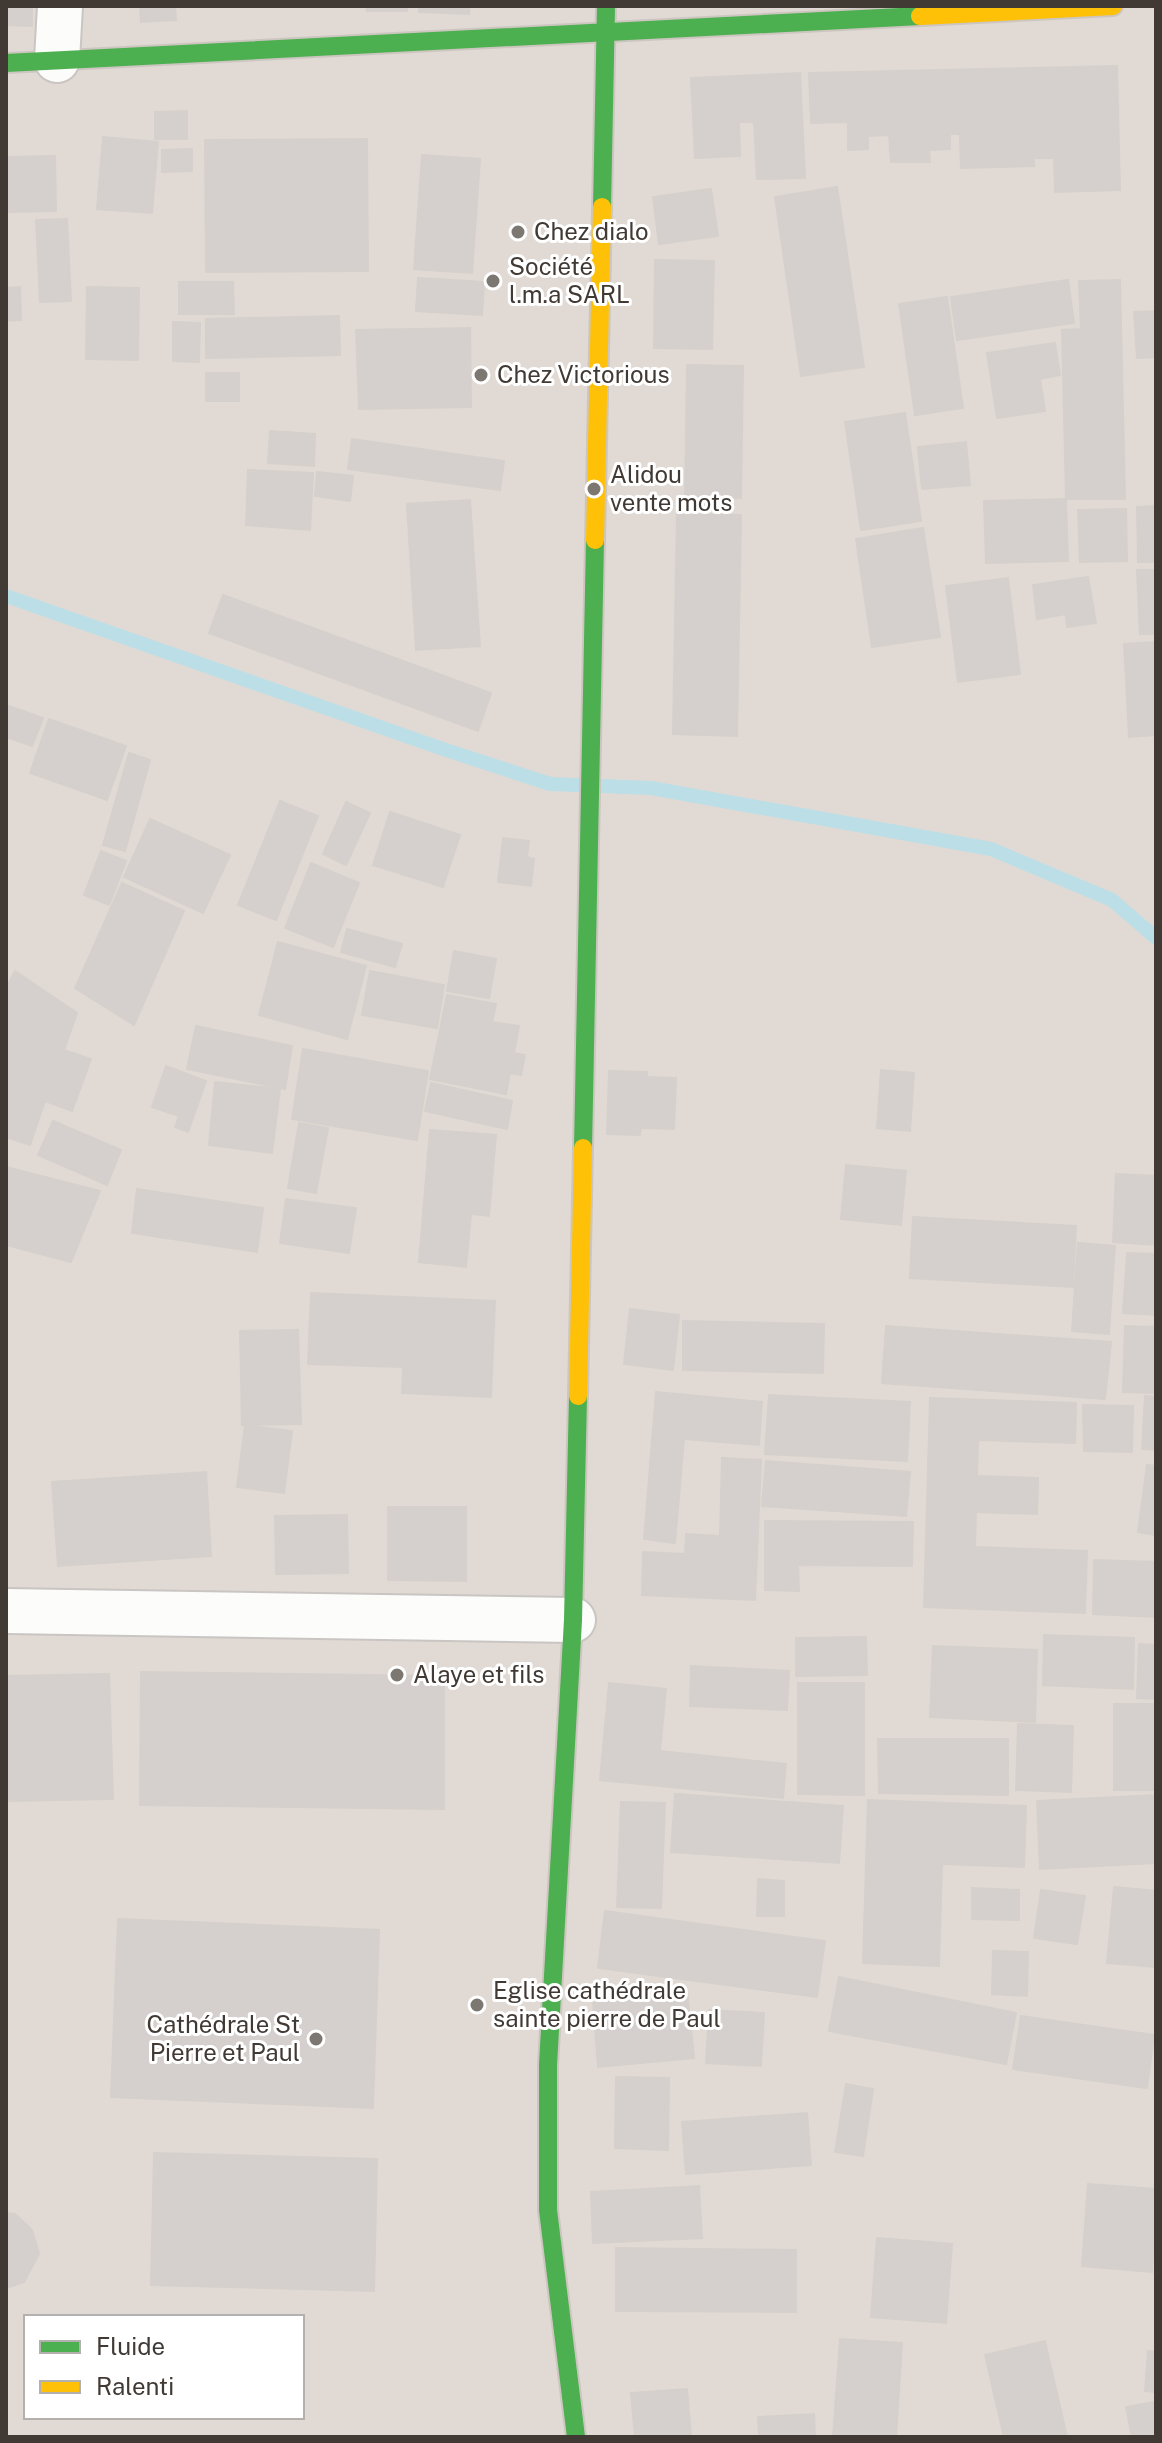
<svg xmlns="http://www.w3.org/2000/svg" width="1162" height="2443" font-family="'Public Sans',sans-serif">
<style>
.residential{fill:#e1dad4;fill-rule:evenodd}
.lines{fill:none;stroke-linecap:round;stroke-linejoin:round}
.stream{stroke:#bbdee7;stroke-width:14}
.building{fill:#d5d0cd;stroke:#d5d0cc;stroke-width:2}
.street-casing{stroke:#c9c5c2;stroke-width:48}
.fast-casing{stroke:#cdc6c0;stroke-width:22}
.slow-casing{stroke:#cdc6c0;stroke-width:22}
.street{stroke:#fcfcfb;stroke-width:44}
.fast{stroke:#4caf50;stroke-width:18}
.slow{stroke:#ffc107;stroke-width:18}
.poi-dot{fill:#7d7772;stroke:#fff;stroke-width:3}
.labels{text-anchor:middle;stroke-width:6;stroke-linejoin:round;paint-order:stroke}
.poi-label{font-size:24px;fill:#413934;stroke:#fff;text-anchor:start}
</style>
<rect width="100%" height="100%" fill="#ede9e6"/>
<path class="residential" d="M6 6H1156V2437H6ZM26 2317H302V2417H26Z"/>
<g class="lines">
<polyline class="stream" points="6,596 443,749 550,784 651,788 991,849 1112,900 1156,938"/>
</g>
<g class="building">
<polygon points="6,6 32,6 32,26 6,25"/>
<polygon points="140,6 175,6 176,20 141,22"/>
<polygon points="366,6 407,6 407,11 367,11"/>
<polygon points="419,6 470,6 469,14 419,12"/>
<polygon points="1117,66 1120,190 1055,192 1054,158 1034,158 1034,166 961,168 960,134 950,134 950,149 929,150 930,162 891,162 889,135 868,136 868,149 848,150 848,122 811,123 809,73"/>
<polygon points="800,73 805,178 757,179 754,122 739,122 740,156 695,158 691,78"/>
<polygon points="187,111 187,139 155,139 155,112"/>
<polygon points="103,137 158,142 152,213 97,209"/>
<polygon points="367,139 368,271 206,272 205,140"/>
<polygon points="192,149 192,171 162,172 162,150"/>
<polygon points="422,155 480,159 472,273 414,269"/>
<polygon points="55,156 56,211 6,212 6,157"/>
<polygon points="837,187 864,367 801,376 775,197"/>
<polygon points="711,189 718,236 659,244 653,197"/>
<polygon points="67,219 71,301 40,302 36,220"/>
<polygon points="655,260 714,261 712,349 654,348"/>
<polygon points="418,278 484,282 482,315 416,311"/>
<polygon points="1068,280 1074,323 957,340 951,297"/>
<polygon points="1120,280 1125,499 1066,499 1062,330 1081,329 1079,281"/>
<polygon points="179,282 233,282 234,314 179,314"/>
<polygon points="20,287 21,320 6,321 6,288"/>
<polygon points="87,287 139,288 138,360 86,359"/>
<polygon points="947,297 963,408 915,415 899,304"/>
<polygon points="1156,311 1156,357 1137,358 1134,312"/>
<polygon points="339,316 340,355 206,358 206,319"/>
<polygon points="173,322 200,323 199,362 173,361"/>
<polygon points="470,328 471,407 359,409 356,330"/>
<polygon points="1055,343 1060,375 1040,379 1045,411 997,418 987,353"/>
<polygon points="687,365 743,366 741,498 685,497"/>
<rect x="206" y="373" width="33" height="28"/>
<polygon points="905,413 921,521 861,530 845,422"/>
<polygon points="270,431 315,434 314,466 268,463"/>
<polygon points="352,439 504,461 500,490 348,469"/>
<polygon points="966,442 970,485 922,489 918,447"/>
<polygon points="248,470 313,473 310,530 246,525"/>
<polygon points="317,472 353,476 350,501 315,496"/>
<polygon points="1066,499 1068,561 986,563 984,501"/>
<polygon points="470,500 480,646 416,650 407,504"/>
<polygon points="1156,506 1156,562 1138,562 1137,507"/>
<polygon points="1126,509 1127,561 1080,562 1078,510"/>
<polygon points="677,514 741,515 737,736 673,734"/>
<polygon points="923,528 940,637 872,647 856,539"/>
<polygon points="1137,570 1156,570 1156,634 1140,634"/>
<polygon points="1088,577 1096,623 1067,627 1066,614 1037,619 1033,585"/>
<polygon points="1008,578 1020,674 958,682 946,586"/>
<polygon points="223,595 491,693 478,731 209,633"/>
<polygon points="1156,642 1156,735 1129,737 1124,644"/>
<polygon points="6,705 43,718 32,746 6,737"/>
<polygon points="49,719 126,746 107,800 30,773"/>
<polygon points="129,753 150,760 125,851 103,845"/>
<polygon points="280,801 318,816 276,920 238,905"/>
<polygon points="346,802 370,813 346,865 323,854"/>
<polygon points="390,812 460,835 443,887 373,865"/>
<polygon points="150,819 230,855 203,913 124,877"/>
<polygon points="503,838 529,841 527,857 534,859 531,886 498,882"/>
<polygon points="101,851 126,861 109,905 84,895"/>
<polygon points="311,863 359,883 333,947 285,928"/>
<polygon points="122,883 184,911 134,1025 75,988"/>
<polygon points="347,929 402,944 395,967 341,952"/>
<polygon points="278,942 366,966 347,1039 259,1015"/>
<polygon points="454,951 496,959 489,998 447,991"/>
<polygon points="15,971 77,1013 64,1050 91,1059 72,1111 45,1101 30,1145 6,1137 6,988"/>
<polygon points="370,971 444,985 437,1028 362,1015"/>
<polygon points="447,995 496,1004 492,1022 519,1026 514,1053 525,1055 521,1075 510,1073 506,1094 430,1079"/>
<polygon points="196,1026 292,1046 285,1089 187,1069"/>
<polygon points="303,1049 428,1071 417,1140 292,1119"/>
<polygon points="166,1066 206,1081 188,1132 175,1127 179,1116 152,1107"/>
<polygon points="881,1070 914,1073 910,1131 877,1128"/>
<polygon points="609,1071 647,1072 647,1077 676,1078 674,1129 641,1128 640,1135 607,1134"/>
<polygon points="215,1082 280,1089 272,1153 209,1145"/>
<polygon points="431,1083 512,1101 507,1129 425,1111"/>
<polygon points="53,1121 121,1150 107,1185 38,1155"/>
<polygon points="299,1123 328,1128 316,1193 288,1188"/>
<polygon points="430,1130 496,1135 489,1216 471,1214 466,1267 419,1262"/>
<polygon points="846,1165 906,1171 901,1225 841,1219"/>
<polygon points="6,1167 100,1191 71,1262 6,1245"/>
<polygon points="1116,1174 1156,1176 1156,1245 1113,1242"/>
<polygon points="137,1189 263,1208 257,1252 132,1233"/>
<polygon points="286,1199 356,1208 349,1253 280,1243"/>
<polygon points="913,1217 1076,1226 1073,1287 910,1278"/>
<polygon points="1078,1243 1115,1246 1109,1334 1072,1331"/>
<polygon points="1127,1253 1156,1254 1156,1315 1123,1313"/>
<polygon points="311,1293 495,1301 491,1397 402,1393 403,1367 308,1364"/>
<polygon points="630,1309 679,1315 673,1370 624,1364"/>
<polygon points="683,1321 824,1324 823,1373 683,1370"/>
<polygon points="886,1326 1111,1342 1105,1399 882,1383"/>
<polygon points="1125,1326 1156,1327 1156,1393 1123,1392"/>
<polygon points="298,1330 301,1424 242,1425 240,1331"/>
<polygon points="656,1392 762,1402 759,1445 684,1439 675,1543 644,1539"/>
<polygon points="769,1395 910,1402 907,1461 765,1454"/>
<polygon points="1145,1396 1156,1397 1156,1450 1142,1449"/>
<polygon points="930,1398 1076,1403 1075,1443 978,1440 977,1476 1038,1478 1037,1514 976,1512 975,1547 1087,1551 1085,1613 924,1607"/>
<polygon points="1083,1405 1133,1406 1132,1452 1084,1451"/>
<polygon points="245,1425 292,1431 284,1493 237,1487"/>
<polygon points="722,1458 761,1460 755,1600 642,1595 643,1552 685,1554 686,1534 720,1536"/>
<polygon points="766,1461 910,1472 906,1516 762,1506"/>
<polygon points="1147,1465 1156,1466 1156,1535 1138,1532"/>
<polygon points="206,1472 211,1556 58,1566 52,1482"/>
<polygon points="388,1507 466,1507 466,1581 388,1580"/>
<polygon points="347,1515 348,1573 276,1574 275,1516"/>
<polygon points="765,1521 913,1522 912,1566 798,1565 799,1591 765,1590"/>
<polygon points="1094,1560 1156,1562 1156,1617 1093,1614"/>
<polygon points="1044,1635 1134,1638 1133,1689 1043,1685"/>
<polygon points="866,1637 867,1675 796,1676 796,1638"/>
<polygon points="1139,1644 1156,1645 1156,1699 1137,1698"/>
<polygon points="933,1646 1037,1650 1035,1722 930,1717"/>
<polygon points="691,1666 789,1671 787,1710 690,1706"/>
<polygon points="141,1672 444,1676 444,1809 140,1805"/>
<polygon points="109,1674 113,1799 6,1801 6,1676"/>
<polygon points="609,1683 666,1689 660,1751 786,1764 783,1798 600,1780"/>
<polygon points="798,1683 864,1683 864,1795 798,1794"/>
<rect x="1114" y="1704" width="42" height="86"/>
<polygon points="1018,1724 1073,1726 1071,1792 1016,1790"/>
<polygon points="878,1739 1008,1739 1008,1795 879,1793"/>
<polygon points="675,1794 843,1806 839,1863 671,1852"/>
<polygon points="1156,1795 1156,1863 1040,1869 1037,1801"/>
<polygon points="868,1800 1026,1806 1024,1867 942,1864 939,1966 863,1963"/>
<polygon points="621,1802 665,1803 661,1908 617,1907"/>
<polygon points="758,1879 784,1881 784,1916 757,1916"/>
<polygon points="1114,1887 1156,1891 1156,1967 1107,1963"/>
<polygon points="972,1888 1019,1890 1019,1920 972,1919"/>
<polygon points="1041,1890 1085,1896 1077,1944 1034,1938"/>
<polygon points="605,1911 825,1941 817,1997 598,1968"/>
<polygon points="118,1919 379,1930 373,2108 111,2097"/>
<polygon points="993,1951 1028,1952 1027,1996 992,1994"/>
<polygon points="839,1977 1016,2013 1006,2064 829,2031"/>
<polygon points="687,1990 694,2058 598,2067 593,2000"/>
<polygon points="709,2010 764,2013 761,2066 706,2063"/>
<polygon points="1021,2016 1154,2035 1147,2088 1013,2069"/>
<polygon points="616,2077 669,2078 668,2150 615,2148"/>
<polygon points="846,2084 873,2089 863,2156 835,2152"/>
<polygon points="807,2113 811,2165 686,2174 682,2122"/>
<polygon points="154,2153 377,2159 374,2291 151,2285"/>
<polygon points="1088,2184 1156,2189 1152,2272 1082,2266"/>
<polygon points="699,2186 702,2238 593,2243 591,2192"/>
<polygon points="6,2213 15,2214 32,2230 39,2254 24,2282 6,2288"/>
<polygon points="877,2238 952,2244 946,2323 871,2317"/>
<polygon points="616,2248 796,2250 796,2312 616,2311"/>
<polygon points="840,2339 902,2343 896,2437 833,2437"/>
<polygon points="1045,2341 1067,2437 1004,2437 985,2355"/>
<polygon points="1148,2351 1156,2352 1156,2392 1145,2391"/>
<polygon points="687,2389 691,2437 635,2437 631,2393"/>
<polygon points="1154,2402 1156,2437 1132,2437 1126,2407"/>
<polygon points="814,2414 815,2437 759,2437 758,2417"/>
</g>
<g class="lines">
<g class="street-casing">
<g id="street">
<polyline points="57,60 60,6"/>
<polyline points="6,1611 573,1620"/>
</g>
</g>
<g class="fast-casing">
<g id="fast">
<polyline points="6,63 920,16"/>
<polyline points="602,207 606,6"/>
<polyline points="583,1148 595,540"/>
<polyline points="576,2437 548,2210 548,2065 573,1620 578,1396"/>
</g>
</g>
<g class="slow-casing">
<g id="slow">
<polyline points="920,16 1113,6"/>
<polyline points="595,540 602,207"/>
<polyline points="578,1396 583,1148"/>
</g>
</g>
<use href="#street" class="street"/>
<use href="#fast" class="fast"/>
<use href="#slow" class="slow"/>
</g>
<g class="poi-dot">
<circle cx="518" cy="232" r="8"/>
<circle cx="493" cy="281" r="8"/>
<circle cx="481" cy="375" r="8"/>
<circle cx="594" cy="489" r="8"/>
<circle cx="397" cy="1675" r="8"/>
<circle cx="477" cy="2005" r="8"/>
<circle cx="316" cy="2039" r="8"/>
</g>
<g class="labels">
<g class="poi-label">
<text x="534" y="240">Chez dialo</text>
<text x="509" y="275">Société<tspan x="509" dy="28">l.m.a SARL</tspan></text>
<text x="497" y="383">Chez Victorious</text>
<text x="610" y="483">Alidou<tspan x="610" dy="28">vente mots</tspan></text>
<text x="413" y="1683">Alaye et fils</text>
<text x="493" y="1999">Eglise cathédrale<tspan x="493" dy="28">sainte pierre de Paul</tspan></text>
<text x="300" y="2033" text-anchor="end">Cathédrale St<tspan x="300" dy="28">Pierre et Paul</tspan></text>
</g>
</g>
<rect width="1162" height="2443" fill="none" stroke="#413934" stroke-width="16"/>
<rect x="24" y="2315" width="280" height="104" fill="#ffffff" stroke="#b3b0ae" stroke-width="2"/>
<rect x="40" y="2341" width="40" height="12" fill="#4caf50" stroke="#b3b0ae" stroke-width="2"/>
<text x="96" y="2355" font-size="24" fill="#413934">Fluide</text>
<rect x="40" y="2381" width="40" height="12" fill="#ffc107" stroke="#b3b0ae" stroke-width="2"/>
<text x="96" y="2395" font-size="24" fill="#413934">Ralenti</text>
</svg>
